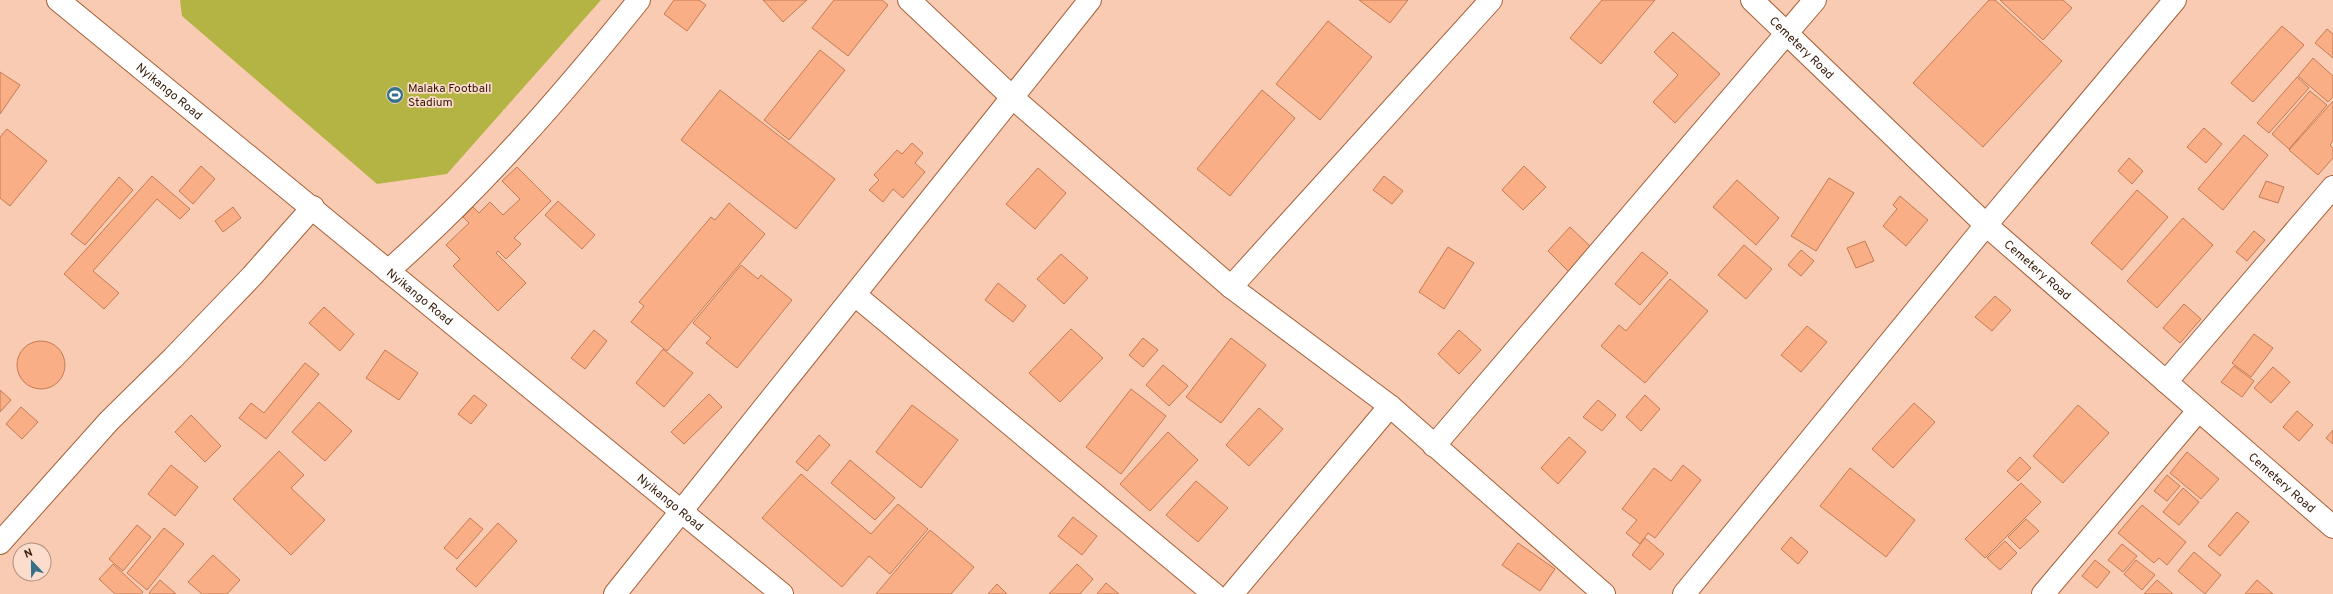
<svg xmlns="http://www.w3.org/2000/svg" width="2333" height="594" font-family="Overpass,sans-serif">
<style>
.green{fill:#b4b445}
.building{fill:#faae85;stroke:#c37b53}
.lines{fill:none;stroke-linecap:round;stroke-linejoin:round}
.minor-casing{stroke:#a56038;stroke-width:24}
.minor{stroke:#fff;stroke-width:22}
.labels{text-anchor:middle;stroke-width:3.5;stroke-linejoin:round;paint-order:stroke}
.street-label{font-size:12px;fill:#361a09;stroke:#fcdccc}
.poi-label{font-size:12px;fill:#361a09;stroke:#fcdccc;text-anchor:start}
</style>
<rect width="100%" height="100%" fill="#facbb3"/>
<polygon class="green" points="180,0 601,0 447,174 377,184 182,16"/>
<g class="building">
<polygon points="674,0 699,0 706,5 687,31 664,14"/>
<polygon points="763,0 807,0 783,22"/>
<polygon points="834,0 882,0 888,5 848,56 812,28"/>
<polygon points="1359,0 1408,0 1390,23"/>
<polygon points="1602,0 1655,0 1601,64 1570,38"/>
<polygon points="1989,0 1995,0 2062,61 1983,147 1913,83"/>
<polygon points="2000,0 2063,0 2072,8 2043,40"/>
<polygon points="1328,21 1372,57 1320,120 1276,84"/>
<polygon points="2282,26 2304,45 2253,102 2231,83"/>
<polygon points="2327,29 2333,34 2333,58 2315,43"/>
<polygon points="1673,32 1720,74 1675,123 1653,102 1678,75 1654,52"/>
<polygon points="820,50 845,70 789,140 764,120"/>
<polygon points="2313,58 2333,76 2333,97 2328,102 2298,76"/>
<polygon points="0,72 20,85 0,114"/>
<polygon points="2297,77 2309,88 2269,133 2257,123"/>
<polygon points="720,90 835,179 796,229 681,140"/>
<polygon points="1262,90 1295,118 1230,196 1197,169"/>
<polygon points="2310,91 2327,105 2289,149 2272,134"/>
<polygon points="2333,101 2333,141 2330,145 2333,148 2333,158 2318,175 2289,150"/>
<polygon points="2204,128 2222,144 2206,163 2187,147"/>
<polygon points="7,129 47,161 10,206 0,198 0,137"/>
<polygon points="2244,135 2268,155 2223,210 2198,189"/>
<polygon points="912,143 923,153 915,163 925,172 903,198 893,189 883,202 869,190 879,180 874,175 897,150 902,154"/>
<polygon points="2129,158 2143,171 2132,184 2118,171"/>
<polygon points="201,166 215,179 193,204 179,191"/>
<polygon points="1524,166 1546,187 1523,210 1502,190"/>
<polygon points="517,167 551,201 514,238 521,244 506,259 498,251 496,253 526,283 498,311 453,266 460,259 446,245 469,223 463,217 473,207 479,213 490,202 503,215 520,199 502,181"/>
<polygon points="1038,168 1066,193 1035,229 1006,204"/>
<polygon points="152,176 190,209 180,219 157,199 93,271 119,293 104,309 64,274"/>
<polygon points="1384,176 1403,191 1392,204 1373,190"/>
<polygon points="119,177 133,190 85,245 71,234"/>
<polygon points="1829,178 1854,193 1816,251 1791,236"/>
<polygon points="1737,180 1779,218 1756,245 1713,207"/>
<polygon points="2266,181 2284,187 2278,203 2259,197"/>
<polygon points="2137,190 2168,217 2122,270 2091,243"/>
<polygon points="1900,196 1928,220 1906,246 1883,226 1897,209 1893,205"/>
<polygon points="558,201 595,235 582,249 545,215"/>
<polygon points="729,203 765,234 667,351 631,322 644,306 639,302 711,217 715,220"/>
<polygon points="233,207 241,218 223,232 215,221"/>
<polygon points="2183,218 2213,245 2157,308 2127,281"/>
<polygon points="1570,227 1592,248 1569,272 1548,251"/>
<polygon points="2254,231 2265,240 2247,261 2236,252"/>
<polygon points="1865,241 1874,261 1856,268 1847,248"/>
<polygon points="1744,245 1772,269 1746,299 1718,275"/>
<polygon points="1448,247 1474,263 1444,309 1419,292"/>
<polygon points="1801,250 1814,261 1801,276 1788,265"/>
<polygon points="1642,252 1668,273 1640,305 1615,284"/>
<polygon points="1061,254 1088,278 1064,304 1037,279"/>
<polygon points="741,265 758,279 761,275 792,300 737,368 706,343 711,338 693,323"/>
<polygon points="1670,279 1708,311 1645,383 1601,346 1619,325 1626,331"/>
<polygon points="998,283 1026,306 1013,322 985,300"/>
<polygon points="1995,296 2011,310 1992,331 1975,317"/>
<polygon points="2184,304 2201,319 2180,343 2163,328"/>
<polygon points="324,307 354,334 340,351 309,323"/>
<polygon points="1807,326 1827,342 1801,372 1781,355"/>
<polygon points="1071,329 1103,358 1060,402 1029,373"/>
<polygon points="594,330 607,341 585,369 571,358"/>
<polygon points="1459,330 1481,350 1459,374 1438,354"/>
<polygon points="2254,334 2273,348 2251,377 2232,363"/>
<polygon points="1143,338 1158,350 1143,367 1129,355"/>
<polygon points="1231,338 1266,365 1221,423 1186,397"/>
<circle cx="41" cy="365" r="24"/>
<polygon points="663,349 693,373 664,407 636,383"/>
<polygon points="385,350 418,373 399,400 366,378"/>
<polygon points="305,363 319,374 266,439 239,418 251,403 264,413"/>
<polygon points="1163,365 1188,386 1169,406 1146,385"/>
<polygon points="2234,366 2254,381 2242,397 2221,382"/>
<polygon points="2273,367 2290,382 2271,403 2254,388"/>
<polygon points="1131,389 1166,416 1121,474 1086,447"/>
<polygon points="0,390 11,400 0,412"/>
<polygon points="709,394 722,407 684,444 671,432"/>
<polygon points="474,395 487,405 471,424 458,414"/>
<polygon points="1645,395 1660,409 1641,431 1626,417"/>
<polygon points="1598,400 1616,415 1602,431 1583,417"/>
<polygon points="319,402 352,431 325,461 292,432"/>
<polygon points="1914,403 1935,422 1893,468 1872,449"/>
<polygon points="912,405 958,440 921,488 876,452"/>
<polygon points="2078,405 2109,433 2063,483 2033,456"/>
<polygon points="21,407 38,422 22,439 6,424"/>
<polygon points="1259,408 1283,429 1249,466 1226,445"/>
<polygon points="2297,411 2313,425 2299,441 2283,427"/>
<polygon points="191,415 221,446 205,462 175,432"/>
<polygon points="2333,430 2333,444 2326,438"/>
<polygon points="1168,432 1198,460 1150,511 1120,484"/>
<polygon points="819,435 830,445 807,471 796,462"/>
<polygon points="1569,437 1586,452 1558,484 1541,468"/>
<polygon points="279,451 304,475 291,488 325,520 291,555 233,499"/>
<polygon points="2187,452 2219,479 2201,499 2170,473"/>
<polygon points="2020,457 2031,468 2018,481 2007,471"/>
<polygon points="850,460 895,498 875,520 831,483"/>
<polygon points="171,465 198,487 175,516 148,494"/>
<polygon points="1683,465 1701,480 1655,538 1648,533 1640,544 1626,533 1637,520 1622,509 1654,468 1671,481"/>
<polygon points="1850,468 1915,520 1886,557 1820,506"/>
<polygon points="801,474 871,534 898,504 928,529 890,574 869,556 842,587 762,518"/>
<polygon points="2167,475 2180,486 2167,501 2154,491"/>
<polygon points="1196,481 1228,508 1198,542 1166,515"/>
<polygon points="2021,483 2041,502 1985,558 1965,539"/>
<polygon points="2183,488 2199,502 2179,525 2163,512"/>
<polygon points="2142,505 2186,542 2167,565 2159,558 2154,563 2118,533"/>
<polygon points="2237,512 2249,522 2220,556 2208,546"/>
<polygon points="1073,517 1097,536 1082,555 1058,536"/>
<polygon points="470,518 483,529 457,559 444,548"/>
<polygon points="2026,519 2039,531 2020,549 2008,537"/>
<polygon points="498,523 517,541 476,587 456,569"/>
<polygon points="137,525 151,537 123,571 109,559"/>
<polygon points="164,528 184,544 147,590 127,573"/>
<polygon points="930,530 974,567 951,594 876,594"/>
<polygon points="1791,537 1808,552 1798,564 1781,549"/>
<polygon points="1645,538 1664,554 1650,570 1632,555"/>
<polygon points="2005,541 2017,553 2000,570 1987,558"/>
<polygon points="1518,543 1555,569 1540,591 1502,565"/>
<polygon points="2122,544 2137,556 2123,572 2108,560"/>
<polygon points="2194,552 2221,575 2205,594 2178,571"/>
<polygon points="213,555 240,580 227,594 202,594 188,582"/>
<polygon points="2095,560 2110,572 2097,588 2082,576"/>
<polygon points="2136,560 2155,575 2142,590 2124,574"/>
<polygon points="113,564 143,592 141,594 115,594 99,579"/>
<polygon points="1077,564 1093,579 1080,594 1049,594"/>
<polygon points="160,580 176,594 151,594 149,593"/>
<polygon points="2157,580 2173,594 2144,594"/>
<polygon points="2257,580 2273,594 2245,594"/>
<polygon points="1106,583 1119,594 1097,594"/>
<polygon points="997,584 1007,594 988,594"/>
</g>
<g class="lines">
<g class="minor-casing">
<g id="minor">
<path id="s1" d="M58 0 782 594"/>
<polyline points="909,0 1013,98 1231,287 1390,406 1604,594"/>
<path id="s2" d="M1752 0 1986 225 2333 527"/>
<path d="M388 271C480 190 562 96 639 0"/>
<polyline points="1231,287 1491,0"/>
<polyline points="855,295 1214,594"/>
<polyline points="2166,382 2333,187"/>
<polyline points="1434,446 1815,0"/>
<polyline points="0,543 109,421 173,358 252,276 313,207"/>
<polyline points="615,594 1090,0"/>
<polyline points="1232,594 1390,406"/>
<polyline points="1684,594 1986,225 2175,0"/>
<polyline points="2043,594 2198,411"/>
</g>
</g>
<use href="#minor" class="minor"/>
</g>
<defs>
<g id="stadium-disc" transform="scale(0.9)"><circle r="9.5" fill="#377089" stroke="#fcdccc"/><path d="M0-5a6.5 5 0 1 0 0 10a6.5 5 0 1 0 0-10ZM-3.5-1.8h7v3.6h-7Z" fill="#fff"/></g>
</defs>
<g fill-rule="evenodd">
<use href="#stadium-disc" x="395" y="95"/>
</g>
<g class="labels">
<g class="street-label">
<text dy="4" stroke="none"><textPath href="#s2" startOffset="69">Cemetery Road</textPath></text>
<text dy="4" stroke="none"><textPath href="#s1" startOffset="144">Nyikango Road</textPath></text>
<text dy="4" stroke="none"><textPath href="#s2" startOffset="393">Cemetery Road</textPath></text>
<text dy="4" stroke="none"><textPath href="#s1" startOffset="468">Nyikango Road</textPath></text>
<text dy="4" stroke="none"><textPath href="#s2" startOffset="717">Cemetery Road</textPath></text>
<text dy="4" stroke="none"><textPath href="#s1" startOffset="792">Nyikango Road</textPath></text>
</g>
<g class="poi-label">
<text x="408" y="92">Malaka Football<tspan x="408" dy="14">Stadium</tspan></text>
</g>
</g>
<g transform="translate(32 562) rotate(338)"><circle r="19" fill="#fcdccc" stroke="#ad8e7e"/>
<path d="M0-3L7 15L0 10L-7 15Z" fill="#377089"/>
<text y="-6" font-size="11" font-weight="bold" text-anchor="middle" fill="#361a09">N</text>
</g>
</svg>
